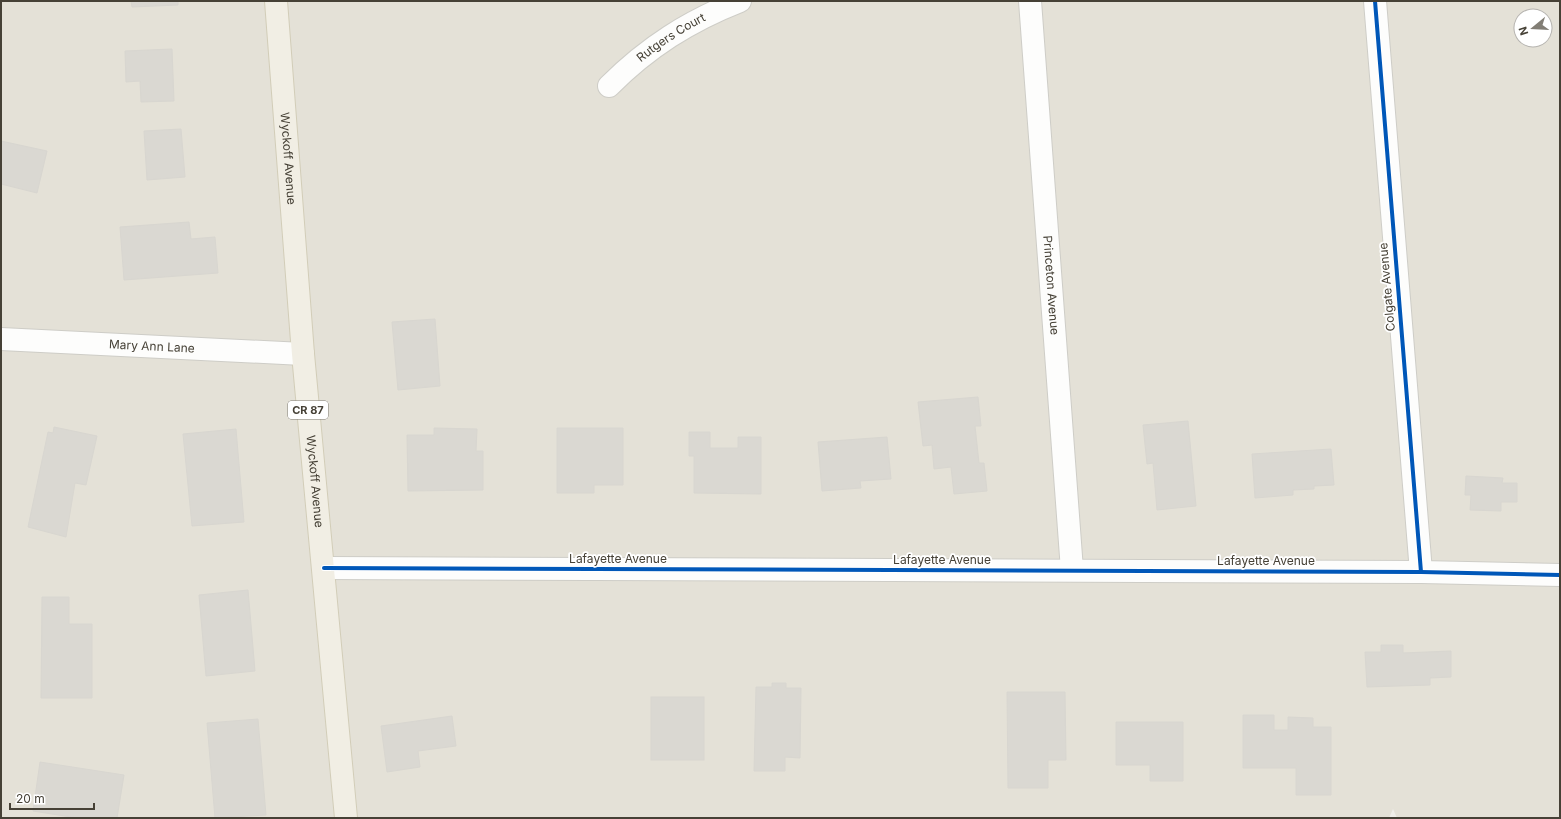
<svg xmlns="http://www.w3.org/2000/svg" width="1561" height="819" font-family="Inter,sans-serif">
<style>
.residential{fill:#e4e1d7;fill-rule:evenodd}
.building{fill:#dad8d2;stroke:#d8d6d0}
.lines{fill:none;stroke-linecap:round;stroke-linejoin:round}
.street-casing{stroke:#cecdc7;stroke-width:24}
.primary-casing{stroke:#d2cdb8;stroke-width:24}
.street{stroke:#fdfdfc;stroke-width:22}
.primary{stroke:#f1eee4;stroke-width:22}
.cycleway-casing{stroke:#fff;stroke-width:6}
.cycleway{stroke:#0057b8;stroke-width:4}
.labels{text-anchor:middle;stroke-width:3.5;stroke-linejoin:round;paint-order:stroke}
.shield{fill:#fff;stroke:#7e7a72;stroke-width:1}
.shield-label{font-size:11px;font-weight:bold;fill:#464136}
.street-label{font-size:12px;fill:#464136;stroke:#fff}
</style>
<rect width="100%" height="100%" fill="#f0efea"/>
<path class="residential" d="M1 1H1560V818H1397L1393 809 1389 818H1ZM1521 16H1545V40H1521Z"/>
<g class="building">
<polygon points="131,1 178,1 178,5 132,7"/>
<polygon points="172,49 174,101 141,102 140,81 126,82 125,51"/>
<polygon points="181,129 185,177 147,180 144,131"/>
<polygon points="1,141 47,151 37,193 1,184"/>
<polygon points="189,222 191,239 215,237 218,273 124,280 120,227"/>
<polygon points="435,319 440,386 398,390 392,322"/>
<polygon points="978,397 981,426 975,426 979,463 984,463 987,491 954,494 951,467 934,469 932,445 923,446 918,402"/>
<polygon points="1188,421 1196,506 1157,510 1153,463 1147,464 1143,425"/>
<polygon points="54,427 97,436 86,485 75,483 66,537 28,527 48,432 53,433"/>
<polygon points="434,428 477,429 476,451 483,451 483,490 408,491 407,435 434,435"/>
<polygon points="557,428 623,428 623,485 594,485 594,493 557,493"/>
<polygon points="236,429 244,522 192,526 183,434"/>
<polygon points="689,432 710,432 710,448 738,448 738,437 761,437 761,494 694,493 694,456 689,456"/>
<polygon points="887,437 891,479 860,481 861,488 822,491 818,442"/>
<polygon points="1331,449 1334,485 1314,486 1314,489 1293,490 1293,495 1255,498 1252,454"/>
<polygon points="1466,476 1503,478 1502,483 1517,483 1517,502 1501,502 1501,511 1470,510 1471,495 1465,495"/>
<polygon points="248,590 255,671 206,676 199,595"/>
<polygon points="42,597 69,597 69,624 92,624 92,698 41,698"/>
<polygon points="1381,645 1403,645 1403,653 1451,651 1451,677 1430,678 1430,685 1367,687 1365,652 1381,652"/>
<polygon points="772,683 786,683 786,688 801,688 800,758 785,757 785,771 754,771 756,687 772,687"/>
<polygon points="1007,692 1065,692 1066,760 1048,760 1048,788 1008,788"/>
<rect x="651" y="697" width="53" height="63"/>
<polygon points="1243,715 1274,715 1274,730 1288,730 1288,717 1313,718 1313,727 1331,727 1331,795 1296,795 1296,768 1243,768"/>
<polygon points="452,716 456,746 418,751 420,767 387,772 381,726"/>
<polygon points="258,719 266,815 215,818 207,723"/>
<polygon points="1116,722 1183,722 1183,781 1150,781 1150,765 1116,765"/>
<polygon points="40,762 124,775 117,818 77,818 33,811"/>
</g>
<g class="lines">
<g class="street-casing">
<g id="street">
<path id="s1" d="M1030 1 1072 570"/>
<polyline points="1375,1 1421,572"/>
<path id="s2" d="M609 86C648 47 689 21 740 1"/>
<path id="s3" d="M1 339 303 354"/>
<polyline points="324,568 1421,572 1560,575"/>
</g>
</g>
<g class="primary-casing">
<g id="primary">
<path id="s4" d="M276 1 303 354 346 818"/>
</g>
</g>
<use href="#street" class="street"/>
<use href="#primary" class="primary"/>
<g class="cycleway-casing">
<g id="cycleway">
<polyline points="1375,1 1421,572"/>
<polyline points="324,568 1421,572 1560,575"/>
</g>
</g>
<use href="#cycleway" class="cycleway"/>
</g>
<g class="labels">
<rect class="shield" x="288" y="401" width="40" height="18" rx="3"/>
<g class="shield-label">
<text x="308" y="414">CR 87</text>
</g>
<g class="street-label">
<text dy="4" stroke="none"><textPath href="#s2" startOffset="79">Rutgers Court</textPath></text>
<text dy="4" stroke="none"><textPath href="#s4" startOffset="158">Wyckoff Avenue</textPath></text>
<text dy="4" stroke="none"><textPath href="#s1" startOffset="285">Princeton Avenue</textPath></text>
<text transform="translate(1387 287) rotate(-95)" y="4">Colgate Avenue</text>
<text dy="4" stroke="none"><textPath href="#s3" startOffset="151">Mary Ann Lane</textPath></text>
<text dy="4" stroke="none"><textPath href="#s4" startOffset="482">Wyckoff Avenue</textPath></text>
<text x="618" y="563">Lafayette Avenue</text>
<text x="942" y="564">Lafayette Avenue</text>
<text x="1266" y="565">Lafayette Avenue</text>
</g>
</g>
<rect width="1561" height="819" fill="none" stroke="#464136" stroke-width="4"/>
<g transform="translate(1533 28) rotate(252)"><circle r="19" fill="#ffffff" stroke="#b5b3af"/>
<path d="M0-3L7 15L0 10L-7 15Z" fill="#827e75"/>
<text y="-6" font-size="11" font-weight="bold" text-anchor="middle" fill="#464136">N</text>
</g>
<path d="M10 803v6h84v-6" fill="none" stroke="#464136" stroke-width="2"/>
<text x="16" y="803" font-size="12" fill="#464136" stroke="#ffffff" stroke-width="3" paint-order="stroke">20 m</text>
</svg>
